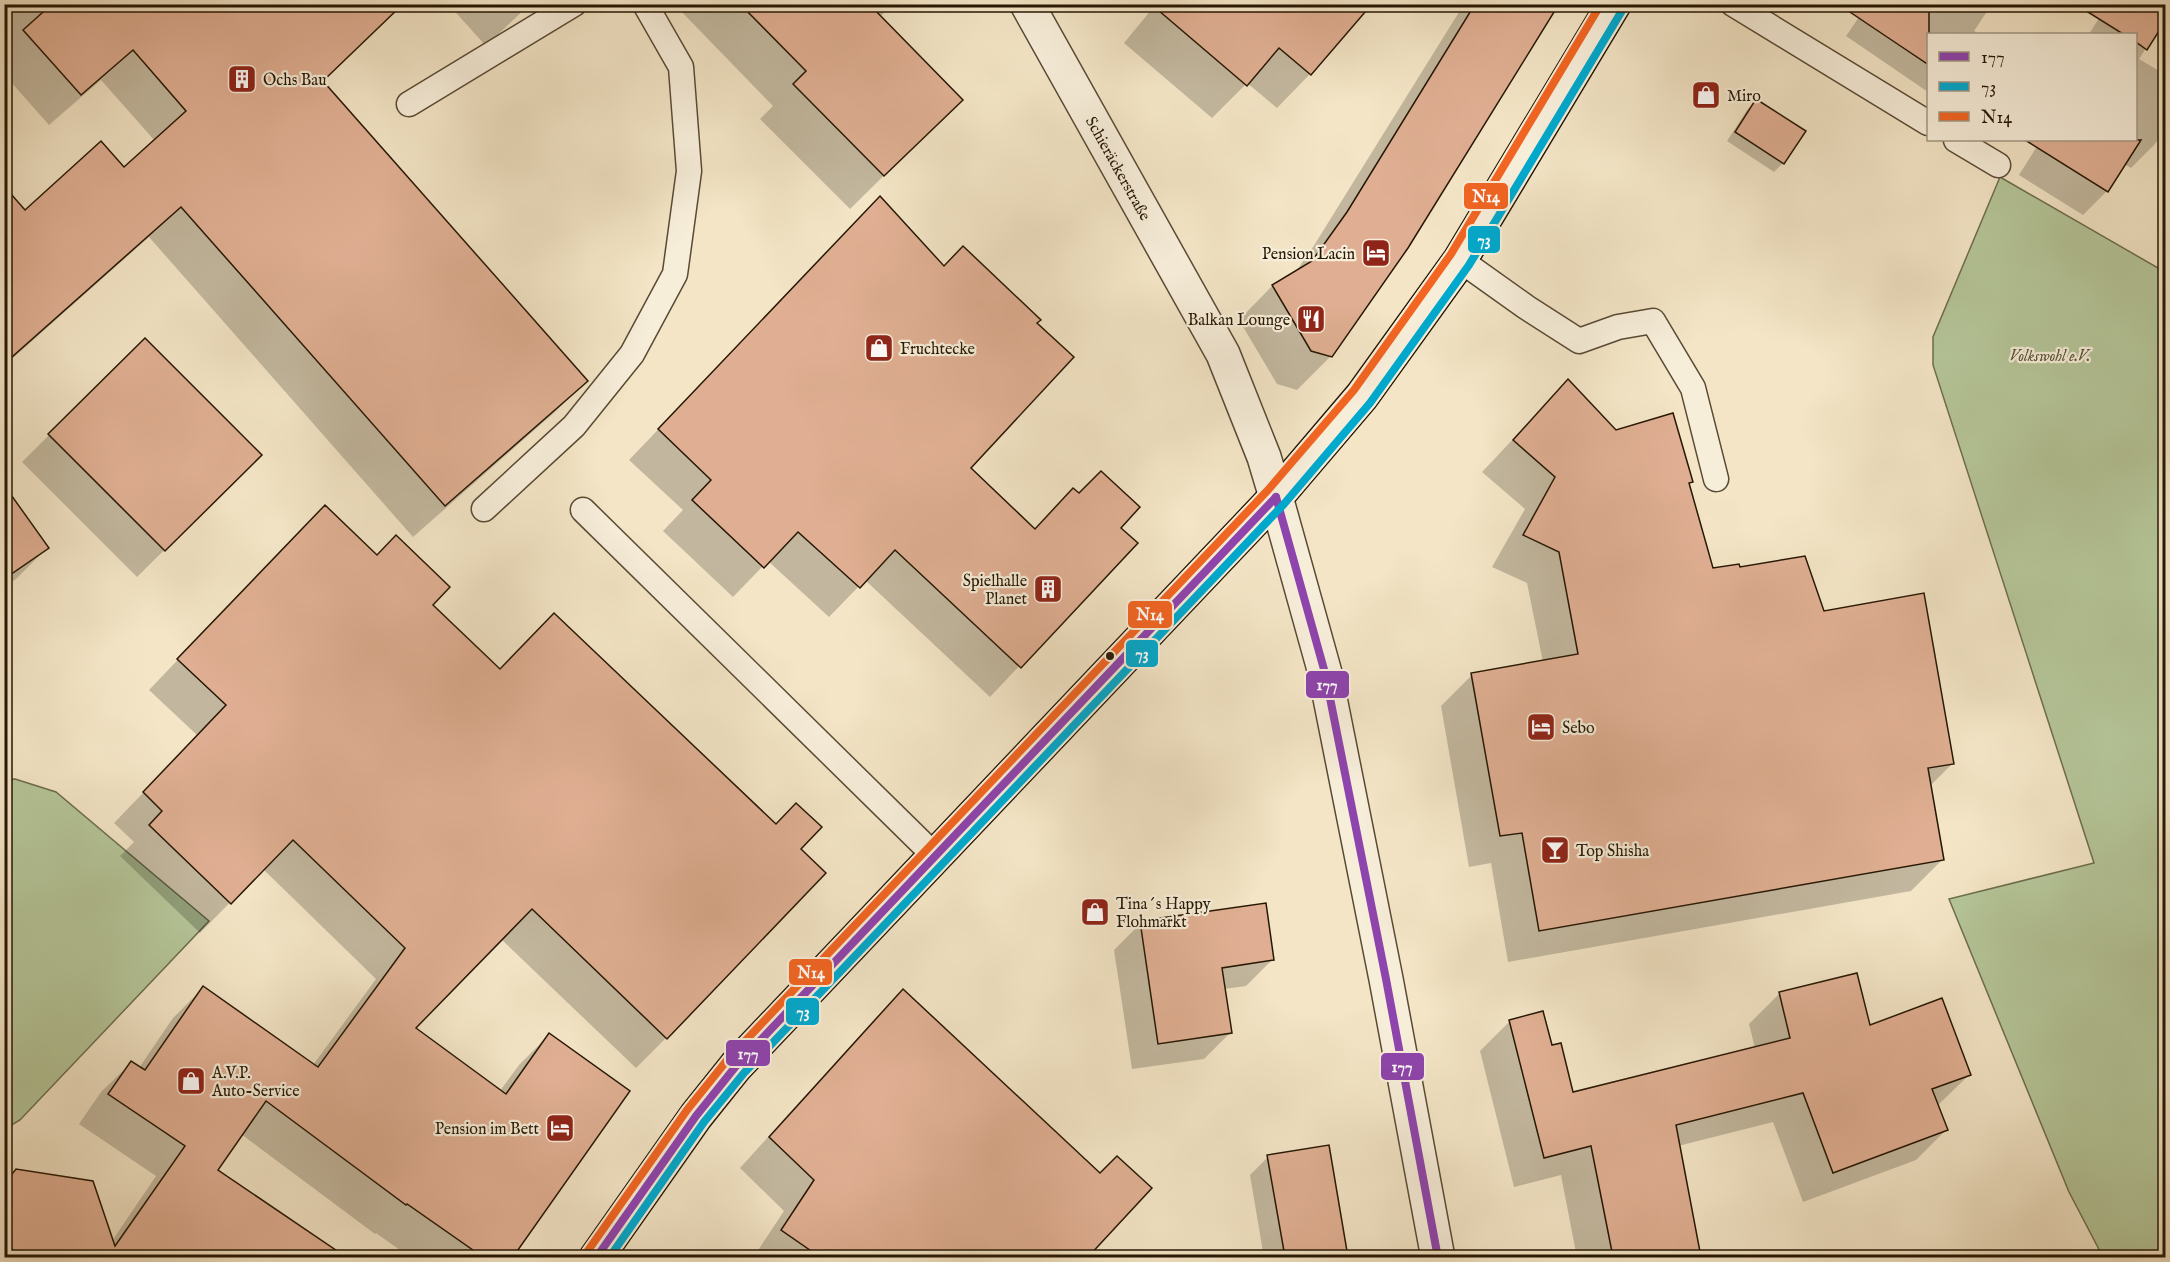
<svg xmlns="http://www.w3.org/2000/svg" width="2170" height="1262" font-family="'IM FELL English',serif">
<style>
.green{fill:#b5c699;stroke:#6e6e4e;stroke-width:1.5}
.shadow{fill:#0003}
.building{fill:#e0af93;stroke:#261703;stroke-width:1.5}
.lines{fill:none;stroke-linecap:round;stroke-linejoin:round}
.service-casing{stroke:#594a34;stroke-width:27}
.minor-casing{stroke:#594a34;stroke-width:36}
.tertiary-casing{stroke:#594a34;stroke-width:36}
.secondary-casing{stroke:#261703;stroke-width:36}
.service{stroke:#f7eeda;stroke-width:24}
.minor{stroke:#f7eeda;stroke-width:33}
.tertiary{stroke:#f7eeda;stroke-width:33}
.secondary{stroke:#f7eeda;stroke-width:33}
.bus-1-casing{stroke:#f7eeda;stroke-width:12}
.bus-2-casing{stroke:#f7eeda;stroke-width:12}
.bus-3-casing{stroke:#f7eeda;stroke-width:12}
.bus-1{stroke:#8e44ad;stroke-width:8}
.bus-2{stroke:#00a9ce;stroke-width:8}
.bus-3{stroke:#f26522;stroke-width:8}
.bus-dot{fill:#261703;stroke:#f7eeda;stroke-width:2}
.labels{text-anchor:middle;stroke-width:4.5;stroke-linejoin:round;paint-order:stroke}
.poi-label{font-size:16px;fill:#261703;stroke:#f7eeda;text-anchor:start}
.street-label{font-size:16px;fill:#261703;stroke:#f7eeda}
.park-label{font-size:16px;font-style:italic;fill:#585438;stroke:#f7eeda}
.line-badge{stroke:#f7eeda;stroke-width:2}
.badge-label{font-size:16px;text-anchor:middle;font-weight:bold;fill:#fff}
</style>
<rect width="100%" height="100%" fill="#f3e5c6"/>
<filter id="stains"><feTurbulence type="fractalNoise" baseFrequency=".00333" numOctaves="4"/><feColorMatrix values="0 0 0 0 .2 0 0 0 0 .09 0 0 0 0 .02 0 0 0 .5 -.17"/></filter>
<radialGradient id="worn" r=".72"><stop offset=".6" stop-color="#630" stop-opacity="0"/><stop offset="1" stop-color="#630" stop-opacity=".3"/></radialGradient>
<g class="green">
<polygon points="2000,177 2165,272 2165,1257 2103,1257 2069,1192 1949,899 2094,863 1933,365 1933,337"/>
<polygon points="15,779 56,792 209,921 20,1120 5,1129 4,780"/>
</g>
<g class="shadow">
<polygon points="4,4 402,4 321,82 586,381 555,412 413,537 149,237 4,366 4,188 24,213 124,169 155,141 101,80 49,125 10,81 4,86"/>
<polygon points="448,4 530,4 486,46"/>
<polygon points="674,4 892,4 880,17 927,133 850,209 760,119 773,106"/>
<polygon points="1156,4 1370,4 1310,74 1277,108 1247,83 1212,118 1124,43"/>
<polygon points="1464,4 1557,4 1331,356 1297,390 1277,384 1239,320 1272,286 1295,273 1313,247"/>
<polygon points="1868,4 1992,4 1974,31 1976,32 1974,34 1928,34 1928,92 1846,36"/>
<polygon points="2108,4 2166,17 2139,59 2166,75 2166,127 2155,144 2131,168 2124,164 2107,191 2083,215 2019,175 2041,140 2136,140 2136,34 2089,34"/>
<polygon points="1756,101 1783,163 1774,172 1727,141 1747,110"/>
<polygon points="851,228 943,268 1036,324 968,468 1034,530 1073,490 1135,543 990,697 865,580 829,617 768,561 733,597 663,531 683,510 629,460"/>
<polygon points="145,340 260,455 137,577 22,462"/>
<polygon points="1568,381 1616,432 1691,482 1688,485 1712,570 1739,569 1823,613 1953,763 1929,787 1942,860 1911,891 1508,962 1491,863 1469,867 1441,706 1472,675 1543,662 1527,583 1492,567 1525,509 1482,472"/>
<polygon points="4,487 47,548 16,579 4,587"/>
<polygon points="295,537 431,605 500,671 799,849 666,1038 636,1068 501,939 414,1029 500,1091 519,1065 549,1035 628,1091 511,1258 411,1258 376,1233 375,1234 241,1134 216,1170 343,1258 4,1258 4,1182 16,1170 112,1241 156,1176 79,1124 101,1092 131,1063 139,1068 173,1018 203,988 313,1065 376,979 263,869 200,933 120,856 134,842 114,823 198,736 149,690"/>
<polygon points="1141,923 1273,959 1246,986 1224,989 1231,1032 1204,1059 1132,1069 1114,950"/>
<polygon points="1856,975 1869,1027 1969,1075 1937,1106 1946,1130 1916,1160 1803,1202 1773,1122 1678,1146 1700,1258 1577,1258 1561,1175 1514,1187 1480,1051 1510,1021 1551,1047 1572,1094 1755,1048 1749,1024 1779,994"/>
<polygon points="903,991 1100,1175 1150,1188 1086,1258 753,1258 784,1211 740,1168 873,1021"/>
<polygon points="1327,1147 1346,1258 1264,1258 1250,1175 1268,1157"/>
</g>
<g class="building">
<polygon points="52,4 403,4 323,81 588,381 445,506 181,207 4,364 4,186 25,210 101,141 124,167 186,111 133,50 81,95 23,30"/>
<polygon points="740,4 869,4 963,100 884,176 793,84 806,71"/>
<polygon points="1151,4 1372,4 1311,75 1279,48 1247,86"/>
<polygon points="1475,4 1559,4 1408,248 1332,357 1311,351 1272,285 1312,261 1347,212"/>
<polygon points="1838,4 1929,4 1929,65 1896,43"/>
<polygon points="2075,4 2166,4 2166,20 2147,50 2136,42 2136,34 2123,34"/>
<polygon points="1756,99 1806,131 1784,164 1735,132"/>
<polygon points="2025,140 2141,140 2108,192"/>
<polygon points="880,196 944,266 963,246 1041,320 1037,323 1074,357 971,468 1035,529 1073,488 1079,493 1101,471 1140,507 1121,528 1138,543 1021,668 895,550 860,588 798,532 764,568 692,500 711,480 658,429"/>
<polygon points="145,338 262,455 165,551 48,434"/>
<polygon points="1568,379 1616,430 1673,413 1693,482 1689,483 1713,568 1739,564 1740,567 1805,556 1824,611 1924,593 1954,764 1928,768 1944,860 1539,931 1522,833 1500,836 1471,673 1578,654 1559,552 1523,535 1555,477 1513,440"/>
<polygon points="4,485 49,548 4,579"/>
<polygon points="325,505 377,555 396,535 450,587 433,605 500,669 554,613 776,824 796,803 822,827 801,849 826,873 667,1039 532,909 416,1028 506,1094 549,1033 630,1091 513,1257 483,1257 407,1204 406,1205 266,1101 218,1170 346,1257 15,1257 4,1227 4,1184 16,1169 93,1181 115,1246 185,1146 108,1094 131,1061 145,1070 203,986 318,1067 405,948 293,840 231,904 149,825 162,811 143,792 226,705 177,659"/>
<polygon points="1266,903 1274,960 1222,968 1232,1033 1158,1044 1140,921"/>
<polygon points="1857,973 1870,1025 1942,998 1971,1075 1932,1089 1948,1130 1833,1173 1803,1093 1676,1125 1701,1257 1613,1257 1591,1146 1544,1158 1509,1020 1543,1011 1552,1045 1561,1043 1573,1092 1790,1038 1779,992"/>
<polygon points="903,989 1100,1173 1117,1156 1152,1188 1088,1257 820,1257 781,1230 814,1180 769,1137"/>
<polygon points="1329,1145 1348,1257 1285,1257 1267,1155"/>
</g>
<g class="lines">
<g class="service-casing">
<g id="service">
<polyline points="1733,4 1928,123"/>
<polyline points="409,104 574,4"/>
<polyline points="1956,140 1998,165"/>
<polyline points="1460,260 1526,307 1579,341 1618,327 1653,321 1693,388 1716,479"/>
<polyline points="484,509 574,426 632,354 675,274 689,171 681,67 645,4"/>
<polyline points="583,510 935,856"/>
</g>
</g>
<g class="minor-casing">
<g id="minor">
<path id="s1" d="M1027 4 1223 354 1264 457 1276 497"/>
</g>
</g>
<g class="tertiary-casing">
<polyline id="tertiary" points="1276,497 1325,673 1386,979 1438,1258"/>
</g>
<g class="secondary-casing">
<polyline id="secondary" points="596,1258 696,1116 736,1066 1276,497 1362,396 1460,260 1614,4"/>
</g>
<use href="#service" class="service"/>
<use href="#minor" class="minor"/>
<use href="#tertiary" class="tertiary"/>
<use href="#secondary" class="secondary"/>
<g class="bus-1-casing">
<g id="bus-1">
<polyline points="1276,497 1325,673 1386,979 1438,1258"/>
<polyline points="596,1258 696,1116 736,1066 1276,497"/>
</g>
</g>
<g class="bus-2-casing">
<polyline id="bus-2" points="609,1258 704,1122 744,1073 1284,504 1370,403 1469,265 1623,9"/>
</g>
<g class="bus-3-casing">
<polyline id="bus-3" points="587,1252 687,1110 728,1059 1268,490 1354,390 1451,254 1601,4"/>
</g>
<use href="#bus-1" class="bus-1"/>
<use href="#bus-2" class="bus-2"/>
<use href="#bus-3" class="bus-3"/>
</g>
<defs>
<g id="building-square" transform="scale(1.5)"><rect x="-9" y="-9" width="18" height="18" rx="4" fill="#8f2418" stroke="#f7eeda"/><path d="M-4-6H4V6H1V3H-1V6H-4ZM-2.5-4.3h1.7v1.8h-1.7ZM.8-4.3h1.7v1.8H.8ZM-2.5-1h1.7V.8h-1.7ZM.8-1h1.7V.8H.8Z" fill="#fff"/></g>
<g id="shop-square" transform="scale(1.5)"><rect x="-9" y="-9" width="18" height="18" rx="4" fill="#8f2418" stroke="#f7eeda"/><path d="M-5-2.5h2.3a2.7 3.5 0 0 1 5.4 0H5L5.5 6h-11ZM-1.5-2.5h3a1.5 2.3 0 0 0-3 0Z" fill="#fff"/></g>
<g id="hotel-square" transform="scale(1.5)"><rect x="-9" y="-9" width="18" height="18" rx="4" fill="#8f2418" stroke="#f7eeda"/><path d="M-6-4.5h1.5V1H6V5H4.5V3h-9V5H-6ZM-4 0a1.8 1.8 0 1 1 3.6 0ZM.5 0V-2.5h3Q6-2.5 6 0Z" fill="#fff"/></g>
<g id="restaurant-square" transform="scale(1.5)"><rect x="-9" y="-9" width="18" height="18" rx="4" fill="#8f2418" stroke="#f7eeda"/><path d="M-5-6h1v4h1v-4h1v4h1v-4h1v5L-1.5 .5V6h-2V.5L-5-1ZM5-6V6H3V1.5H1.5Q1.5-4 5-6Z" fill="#fff"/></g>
<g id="bar-square" transform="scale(1.5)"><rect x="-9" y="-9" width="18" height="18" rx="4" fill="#8f2418" stroke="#f7eeda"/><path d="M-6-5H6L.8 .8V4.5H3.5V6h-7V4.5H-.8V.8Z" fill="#fff"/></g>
</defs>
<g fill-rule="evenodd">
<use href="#building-square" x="242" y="79"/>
<use href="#shop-square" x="1706" y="95"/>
<use href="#hotel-square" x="1376" y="253"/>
<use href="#restaurant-square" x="1311" y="319"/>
<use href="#shop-square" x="879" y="348"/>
<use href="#building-square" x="1048" y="589"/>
<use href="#hotel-square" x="1541" y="727"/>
<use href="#bar-square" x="1555" y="850"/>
<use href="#shop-square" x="1095" y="912"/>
<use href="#shop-square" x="191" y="1081"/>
<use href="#hotel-square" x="560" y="1128"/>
</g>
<circle class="bus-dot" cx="1110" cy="656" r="5"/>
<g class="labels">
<g class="poi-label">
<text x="263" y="85">Ochs Bau</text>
<text x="1727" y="101">Miro</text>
<text x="1355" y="259" text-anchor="end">Pension Lacin</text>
<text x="1290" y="325" text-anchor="end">Balkan Lounge</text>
<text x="900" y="354">Fruchtecke</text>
<text x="1027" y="586" text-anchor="end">Spielhalle<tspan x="1027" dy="18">Planet</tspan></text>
<text x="1562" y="733">Sebo</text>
<text x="1576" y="856">Top Shisha</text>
<text x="1116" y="909">Tina´s Happy<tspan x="1116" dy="18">Flohmarkt</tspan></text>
<text x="212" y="1078">A.V.P.<tspan x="212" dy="18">Auto-Service</tspan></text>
<text x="539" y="1134" text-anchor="end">Pension im Bett</text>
</g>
<g class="street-label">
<text dy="6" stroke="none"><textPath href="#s1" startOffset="188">Schieräckerstraße</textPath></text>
</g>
<g class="park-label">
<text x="2050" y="361">Volkswohl e.V.</text>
</g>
</g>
<g class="line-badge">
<rect x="1463" y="182" width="46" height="28" rx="6" fill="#f26522"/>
<rect x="1467" y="225" width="34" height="29" rx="6" fill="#00a9ce"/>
<rect x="1127" y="600" width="46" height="29" rx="6" fill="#f26522"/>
<rect x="1125" y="639" width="34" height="29" rx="6" fill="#00a9ce"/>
<rect x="1305" y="670" width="45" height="29" rx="6" fill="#8e44ad"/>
<rect x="788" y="958" width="45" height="28" rx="6" fill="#f26522"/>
<rect x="785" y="997" width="35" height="29" rx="6" fill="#00a9ce"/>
<rect x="725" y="1039" width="46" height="28" rx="6" fill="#8e44ad"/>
<rect x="1380" y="1052" width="45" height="29" rx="6" fill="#8e44ad"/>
</g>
<g class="badge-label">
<text x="1486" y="202">N14</text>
<text x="1484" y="245">73</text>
<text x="1150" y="620">N14</text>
<text x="1142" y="659">73</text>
<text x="1327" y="690">177</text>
<text x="811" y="978">N14</text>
<text x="803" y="1017">73</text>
<text x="748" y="1059">177</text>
<text x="1402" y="1072">177</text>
</g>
<rect width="2170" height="1262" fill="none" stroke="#f3e5c6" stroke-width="24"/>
<rect x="6" y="6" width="2158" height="1250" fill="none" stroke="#261703" stroke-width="3"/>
<rect x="12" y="12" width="2146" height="1238" fill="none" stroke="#261703" stroke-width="1.5"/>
<rect x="1927" y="33" width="210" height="108" fill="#f7eeda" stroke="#a39884" stroke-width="1.5"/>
<rect x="1939" y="52" width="30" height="9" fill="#8e44ad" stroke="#a39884" stroke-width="1.5"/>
<text x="1981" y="63" font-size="18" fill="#261703">177</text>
<rect x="1939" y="82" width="30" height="9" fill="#00a9ce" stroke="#a39884" stroke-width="1.5"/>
<text x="1981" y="93" font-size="18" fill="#261703">73</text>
<rect x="1939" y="112" width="30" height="9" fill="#f26522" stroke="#a39884" stroke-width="1.5"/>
<text x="1981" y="123" font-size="18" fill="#261703">N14</text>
<rect width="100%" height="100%" filter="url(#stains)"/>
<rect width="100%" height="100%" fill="url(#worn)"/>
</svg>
